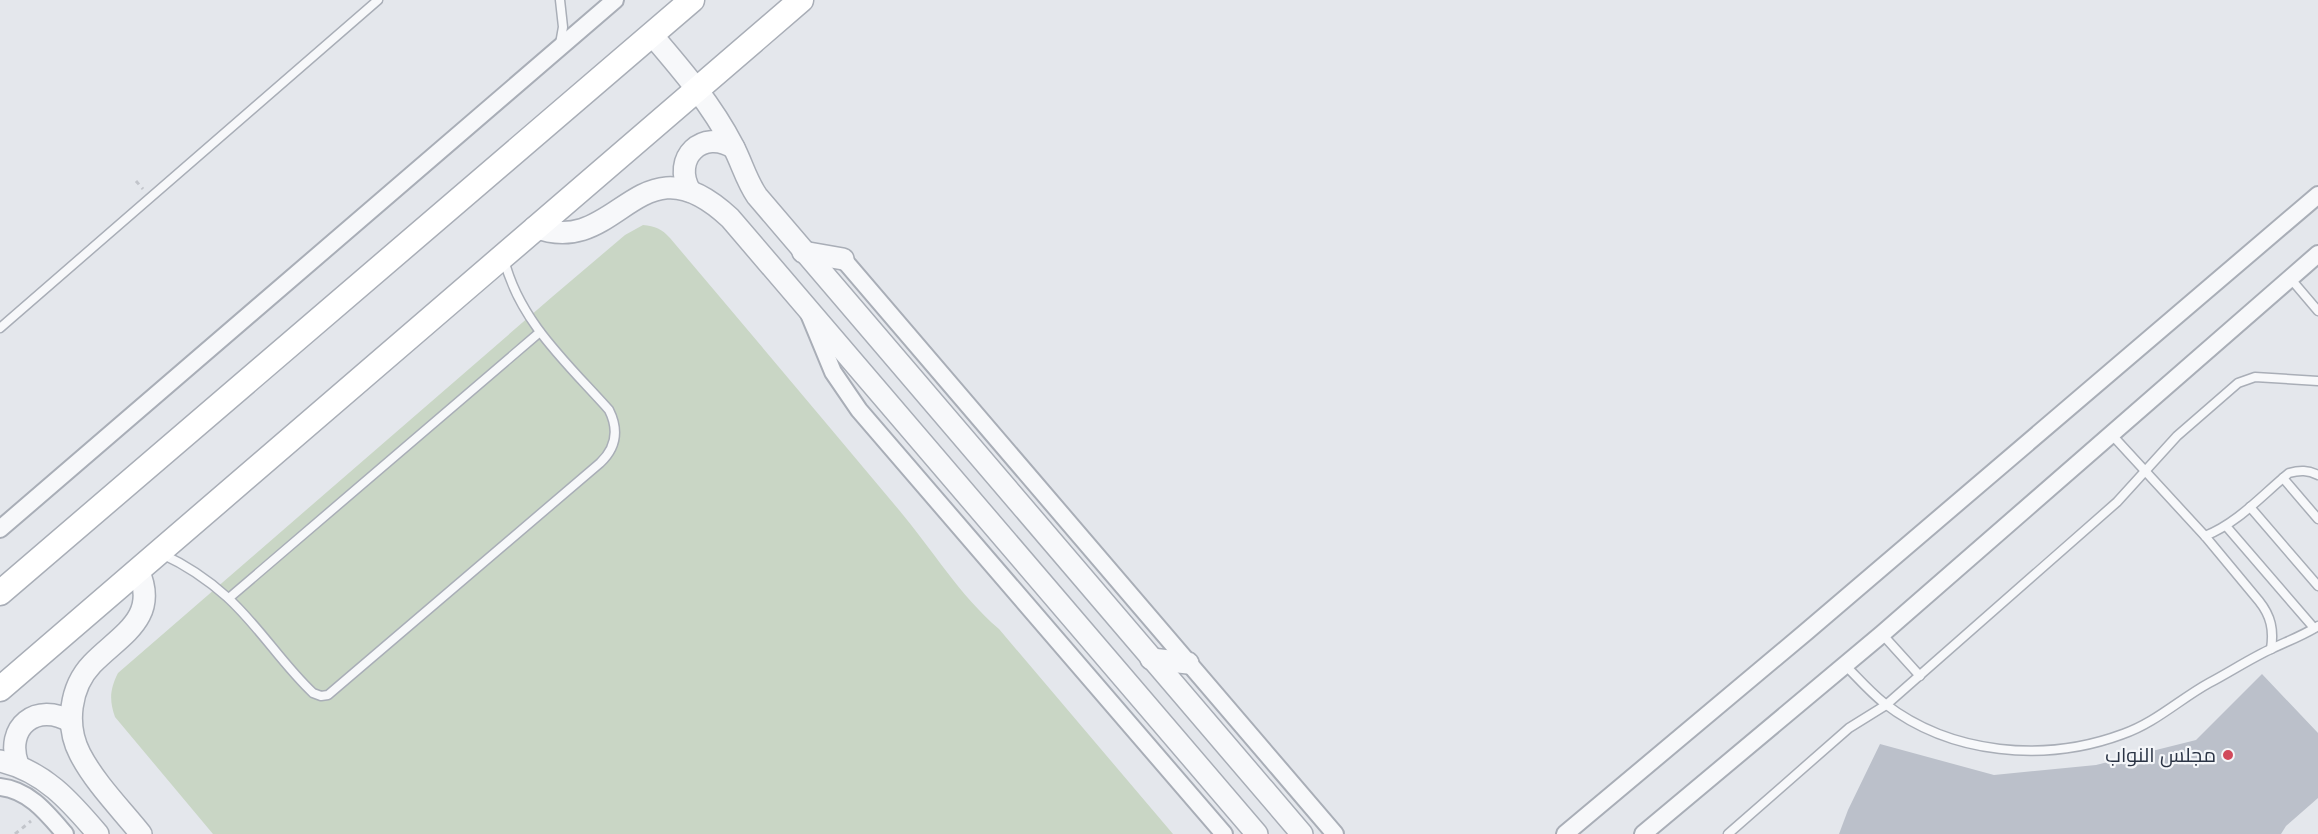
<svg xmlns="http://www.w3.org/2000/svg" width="2318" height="834" font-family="Poppins,Cairo,sans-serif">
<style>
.green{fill:#c9d6c5}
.building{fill:#bbc0ca}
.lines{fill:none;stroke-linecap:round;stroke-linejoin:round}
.service-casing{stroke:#a9aeb7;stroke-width:11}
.minor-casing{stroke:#a9aeb7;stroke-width:20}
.tertiary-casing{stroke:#a9aeb7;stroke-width:24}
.secondary-casing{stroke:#a9aeb7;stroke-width:27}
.path{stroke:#c2c5cb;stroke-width:3;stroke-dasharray:4.5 4.5;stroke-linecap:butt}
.service{stroke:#f7f8fa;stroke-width:8}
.minor{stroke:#f7f8fa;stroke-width:16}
.tertiary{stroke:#f7f8fa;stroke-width:21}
.secondary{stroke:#fff;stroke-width:24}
.poi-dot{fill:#d1495b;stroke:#f4f6f9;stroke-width:2}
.labels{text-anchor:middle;stroke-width:4.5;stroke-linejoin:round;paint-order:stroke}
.poi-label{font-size:20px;fill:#2b3445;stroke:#f4f6f9;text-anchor:end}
</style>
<rect width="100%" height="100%" fill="#e4e7ec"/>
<path class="green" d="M643 225C655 226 662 229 670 238 746 328 823 419 899 510 932 549 960 596 999 629L1173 834H213L115 717C109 700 110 689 118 673L552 297 625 235Z"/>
<polygon class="building" points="2262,674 2318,733 2318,798 2286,826 2281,834 1839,834 1848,810 1880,744 1994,775 2096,765 2196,740"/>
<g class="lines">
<g class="service-casing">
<g id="service">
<polyline points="560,44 563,27 560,0"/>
<polyline points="2290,278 2318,311"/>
<polyline points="0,328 378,0"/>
<path d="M2112 435 2205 536 2259 601C2271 616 2274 630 2271 649"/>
<polyline points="2283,478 2318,519"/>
<polyline points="2250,507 2318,586"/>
<polyline points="2226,526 2314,628"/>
<path d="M2205 536C2238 523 2262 495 2289 473 2300 470 2308 470 2318 475"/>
<path d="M162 554C186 565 207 579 227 597 259 626 282 664 313 693L321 696 328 695 600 463C616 448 619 430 609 410 568 364 519 321 504 259"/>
<polyline points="229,598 540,332"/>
<polyline points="1882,634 1920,676"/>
<path d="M1845 665C1858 678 1870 692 1884 703 1951 755 2045 763 2123 734 2155 723 2180 699 2209 683 2230 672 2251 658 2273 648 2288 641 2304 635 2318 626"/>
<polyline points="1728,834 1849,728 1886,705 2117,502 2177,436 2238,383 2255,377 2318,381"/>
</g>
</g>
<g class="minor-casing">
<g id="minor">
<polyline points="843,259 1335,834"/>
<polyline points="809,314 833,372 859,410 1224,834"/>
<polyline points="0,529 615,0"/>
<path d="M0 787C29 790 47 813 65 834"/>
<polyline points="1565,834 1806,632 2318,195"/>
<polyline points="1643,834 1882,634 2318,254"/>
</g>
</g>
<g class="tertiary-casing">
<g id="tertiary">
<path d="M652 35C682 70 712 105 733 146 742 163 746 180 757 196L1302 834"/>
<path d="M690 191C671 158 703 128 734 148"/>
<path d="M535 227C619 260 638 132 730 218L1257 834"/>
<polyline points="803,252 843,259"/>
<path d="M138 570C160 618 120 635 92 664 70 687 65 725 80 754 95 783 121 809 141 834"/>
<polyline points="1151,659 1188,663"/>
<path d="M0 761C44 771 70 801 98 834"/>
<path d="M18 765C4 727 37 701 71 722"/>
</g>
</g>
<g class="secondary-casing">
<g id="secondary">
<polyline points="0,593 692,0"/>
<polyline points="0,689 801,0"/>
</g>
</g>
<g class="path">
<polyline points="136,181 143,189"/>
<polyline points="15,834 31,821"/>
</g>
<use href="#service" class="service"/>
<use href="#minor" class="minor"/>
<use href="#tertiary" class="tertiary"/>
<use href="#secondary" class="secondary"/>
</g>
<circle class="poi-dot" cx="2228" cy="755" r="6"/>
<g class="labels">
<g class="poi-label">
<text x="2216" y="762">مجلس النواب</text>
</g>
</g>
</svg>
